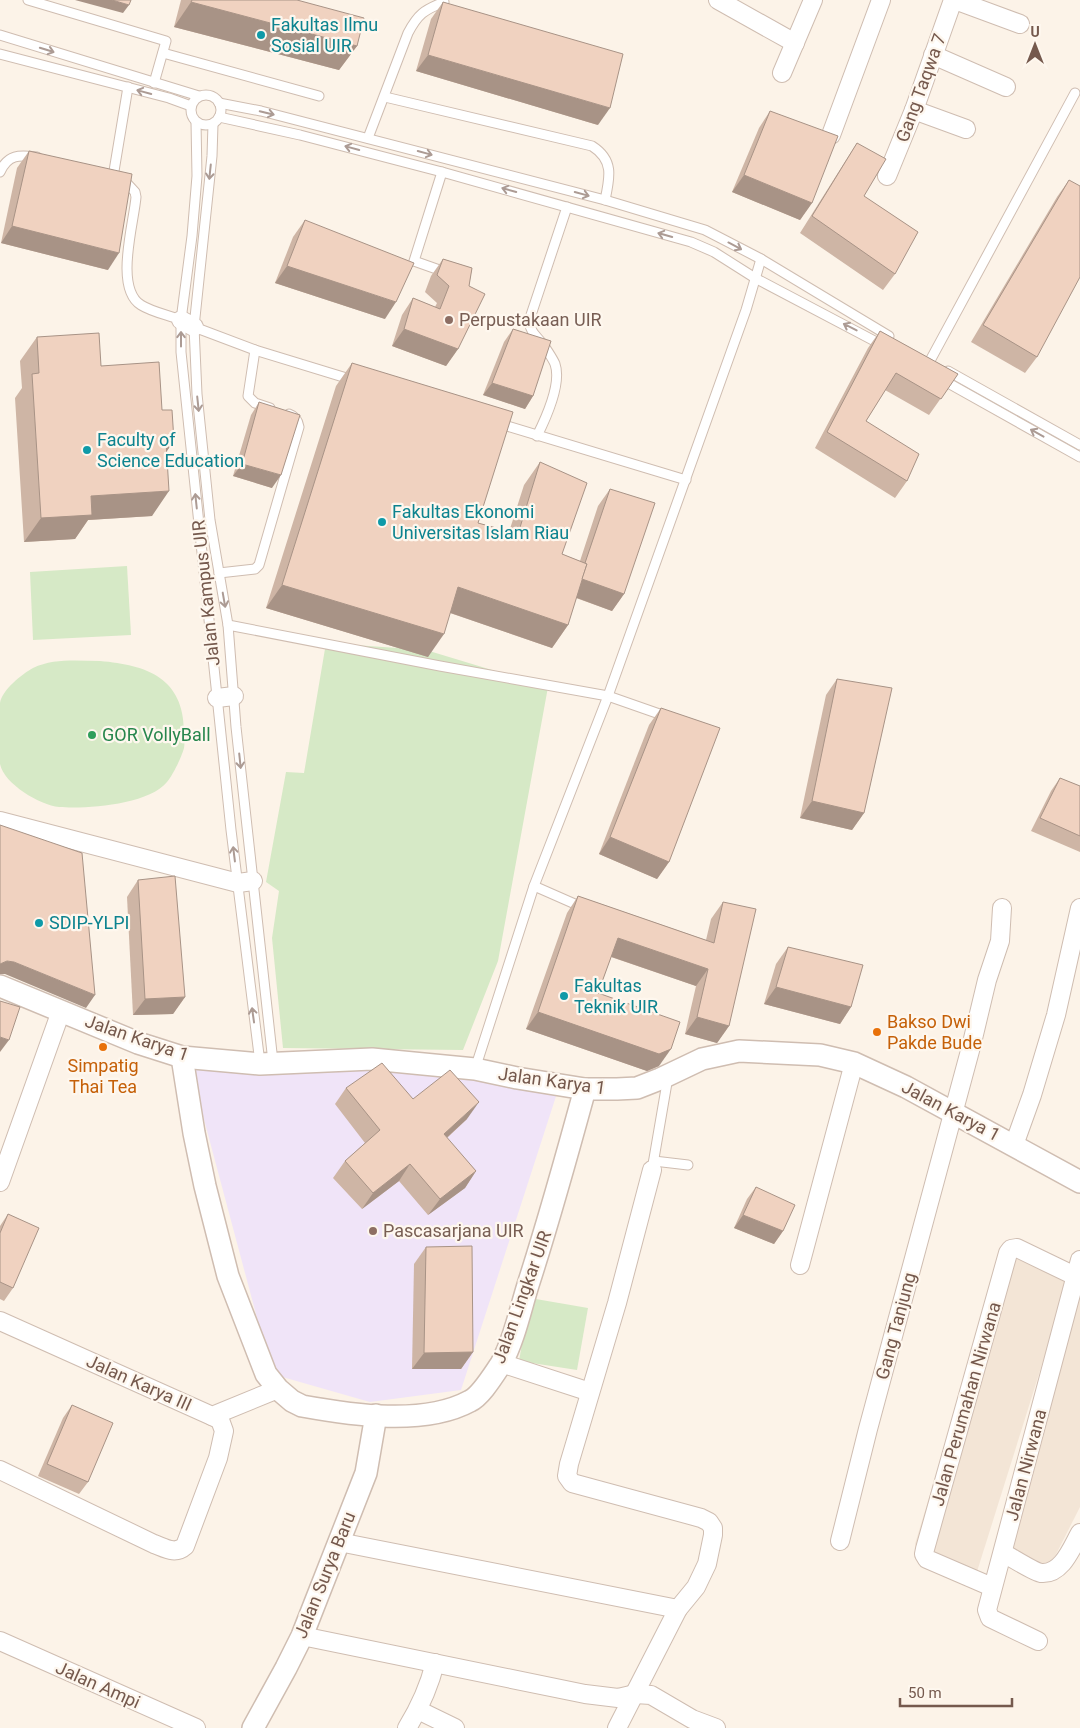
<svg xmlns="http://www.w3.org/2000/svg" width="1080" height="1728" font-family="Roboto,sans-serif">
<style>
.residential{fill:#f3e5d6}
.education{fill:#f0e4f8}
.green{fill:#d6e9c6}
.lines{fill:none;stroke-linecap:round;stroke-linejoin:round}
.service-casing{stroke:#cfbdb1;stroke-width:11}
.minor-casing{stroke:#cfbdb1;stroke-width:20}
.tertiary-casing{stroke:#cfbdb1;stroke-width:24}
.service{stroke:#fff;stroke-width:9}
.minor{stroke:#fff;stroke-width:18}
.tertiary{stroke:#fff;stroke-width:21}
.wall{fill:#ceb5a5}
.shaded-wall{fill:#a89386}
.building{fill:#f0d2c0;stroke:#a89386}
.oneway{stroke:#ac9b94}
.culture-dot{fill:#0f9aa8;stroke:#fef7ee;stroke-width:2}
.education-dot{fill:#8d6e63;stroke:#fef7ee;stroke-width:2}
.leisure-dot{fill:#2e9e5b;stroke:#fef7ee;stroke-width:2}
.food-dot{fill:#e8710a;stroke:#fef7ee;stroke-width:2}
.labels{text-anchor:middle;stroke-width:4.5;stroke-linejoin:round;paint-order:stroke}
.culture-label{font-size:18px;fill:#0d838f;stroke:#fef7ee;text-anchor:start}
.street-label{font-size:18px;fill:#75594d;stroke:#fef7ee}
.education-label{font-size:18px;fill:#785e54;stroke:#fef7ee;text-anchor:start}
.leisure-label{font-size:18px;fill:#27864d;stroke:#fef7ee;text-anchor:start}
.food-label{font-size:18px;fill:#c56008;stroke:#fef7ee;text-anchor:start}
</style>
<rect width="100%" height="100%" fill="#fcf3e8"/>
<g class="residential">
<polygon points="1080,1250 1080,1507 1042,1582 1002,1556"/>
<polygon points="1016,1254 1063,1275 1065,1291 975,1578 921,1562 915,1544 1001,1260"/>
</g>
<polygon class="education" points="390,1059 559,1087 461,1390 370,1402 272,1374 190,1067"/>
<g class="green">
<polygon points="127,566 131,635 33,640 30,572"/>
<polygon points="326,643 426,650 548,687 498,961 463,1050 283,1048 272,938 279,891 266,882 286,772 304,773"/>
<path d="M100 661C147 665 184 678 184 732 184 737 185 743 184 748 182 756 173 775 167 782 148 805 87 809 59 807 40 805 4 784 0 764 0 756 0 746 0 737 0 726 0 714 0 703 2 690 22 674 33 668 54 658 78 661 100 661Z"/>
<polygon points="530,1298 588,1308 577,1370 519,1361"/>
</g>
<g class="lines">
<g class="service-casing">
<g id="service">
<polyline points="28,0 166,41 154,83"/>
<polyline points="0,35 199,96"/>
<polyline points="163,53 319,96"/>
<polyline points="0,54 169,98 191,106"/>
<circle cx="206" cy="110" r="15"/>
<path d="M385 97 592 146C614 160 610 177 605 200"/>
<polyline points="219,103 261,111 605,200 705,230 761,259 889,336"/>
<polyline points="219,117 300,135 442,172 691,242 714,252 755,278 884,346"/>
<polyline points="196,122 197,176 192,236 181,320 181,352 231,830 260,1063"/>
<polyline points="213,124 212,156 194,327 197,394 210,520 228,625 236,727 273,1062"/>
<path d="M368 138 408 33C418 14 424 10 444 2"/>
<polyline points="114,171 128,87"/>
<path d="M0 172C8 154 19 155 37 157"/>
<polyline points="442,172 414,261 445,272"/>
<path d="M123 179 135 192 136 197C134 223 114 288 141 305 152 312 168 315 181 320"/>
<polyline points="194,327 255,350 353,380"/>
<polyline points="255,350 248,396 255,403 270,408"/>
<polyline points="925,370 1075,93"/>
<polyline points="948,371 1080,445"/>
<polyline points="941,379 1080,457"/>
<polyline points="497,423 686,480"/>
<path d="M537 436C546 418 562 384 555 364 553 359 548 352 545 347 539 338 530 333 529 321L567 207"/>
<path d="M219 573 255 569 259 565 299 427C298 421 295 416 289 414"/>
<polyline points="228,625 440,666 608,696 668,717"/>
<polyline points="534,886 584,908"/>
<polyline points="475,1069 534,886 608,696 746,310 761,259"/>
<polyline points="654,1161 688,1165"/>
<polyline points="652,1170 668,1077"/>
</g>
</g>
<g class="minor-casing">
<g id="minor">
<polyline points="718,0 795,43"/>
<polyline points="955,0 1020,24"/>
<polyline points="933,55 1006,87"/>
<polyline points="782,73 813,0"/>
<polyline points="914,110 966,129"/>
<polyline points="831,135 881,0"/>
<polyline points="887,176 914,110 953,0"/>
<polyline points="181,320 194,327"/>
<polyline points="217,698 234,696"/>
<polyline points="0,821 238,883 253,881"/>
<polyline points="1014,1145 1032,1095 1056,1015 1080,908"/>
<polyline points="0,1182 61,1011"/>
<polyline points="800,1265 854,1063"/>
<polyline points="0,1321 212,1416 278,1389"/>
<polyline points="501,1363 590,1392"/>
<path d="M0 1470 154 1544C165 1548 175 1555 185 1546L218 1458 224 1431 220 1420 212 1416"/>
<polyline points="840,1541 868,1429 971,1047 987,980 1000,941 1002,908"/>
<polyline points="339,1542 678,1609"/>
<path d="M1003 1553C1011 1557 1034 1572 1041 1573 1062 1575 1072 1547 1080 1533"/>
<polyline points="992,1587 927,1559 924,1554 925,1549 1008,1253 1011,1249 1017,1248 1075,1276"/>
<polyline points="302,1636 585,1694 618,1698 635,1694 651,1695 692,1719 716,1728"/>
<polyline points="0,1641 196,1728"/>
<polyline points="1038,1641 990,1618 987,1610 1080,1260"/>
<polyline points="418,1710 455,1728"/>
<path d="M407 1728C420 1707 429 1687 435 1663"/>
<polyline points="617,1728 678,1609 696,1587 707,1564 713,1535 713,1528 709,1522 701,1518 572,1483 567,1476 569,1464 617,1303 652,1170"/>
</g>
</g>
<g class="tertiary-casing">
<g id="tertiary">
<polyline points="0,986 138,1043 182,1057 260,1064 372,1059 475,1069 517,1078 585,1089 617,1089 637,1088 660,1079 702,1059 739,1051 820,1055 854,1063 906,1087 1080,1182"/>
<path d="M182 1057 194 1133 205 1186 228 1276 266 1374 278 1389 292 1401 302 1406C352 1415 424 1426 470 1401 481 1396 494 1374 501 1364 514 1340 520 1311 528 1285 549 1220 567 1155 585 1089"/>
<polyline points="253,1728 286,1668 302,1636 366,1473 376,1415"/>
</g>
</g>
<use href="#service" class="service"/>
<use href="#minor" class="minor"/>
<use href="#tertiary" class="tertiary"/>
</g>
<g class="wall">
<polygon points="181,0 297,0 357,46 339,70 174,27"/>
<polygon points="443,2 598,125 416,71 431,19"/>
<polygon points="770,111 812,203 800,220 732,192 759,128"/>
<polygon points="857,143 864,196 895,274 883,290 800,233 846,160"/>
<polygon points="29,151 108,270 1,243 17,168"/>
<polygon points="1069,180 1037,357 1025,373 971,342 1057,197"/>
<polygon points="305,220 385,319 275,283 293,237"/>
<polygon points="443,259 472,268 458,349 446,366 392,346 402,315 413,298 435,307 437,303 425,292 431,276"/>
<polygon points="513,329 533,396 525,409 483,395 504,342"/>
<polygon points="880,331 958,374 929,415 885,390 866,421 907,481 895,498 815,448 868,348"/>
<polygon points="37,337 101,366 162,410 174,441 166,452 152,516 88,520 75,539 24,542 15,398 22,388 20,361"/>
<polygon points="352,363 478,523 509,532 524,485 540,462 562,554 580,561 598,506 610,489 624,594 612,611 576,598 568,625 552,648 450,613 428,657 266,608 336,386"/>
<polygon points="259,402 272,488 233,476 251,415"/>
<polygon points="837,679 864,813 852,830 800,818 826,695"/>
<polygon points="661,708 669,862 657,879 599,854 649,725"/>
<polygon points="1060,778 1080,786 1080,852 1031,831 1051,791"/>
<polygon points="138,880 185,997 173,1014 133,1015 127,897"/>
<polygon points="578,896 706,940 711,919 723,902 729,1026 717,1043 685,1034 696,986 611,957 598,993 659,1066 647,1071 526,1029 567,913"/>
<polygon points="788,947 851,1007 840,1024 764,1004 776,964"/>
<polygon points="346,1088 413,1099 467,1119 447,1138 476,1171 465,1188 428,1215 399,1181 362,1209 333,1178 345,1161 365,1143 335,1104"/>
<polygon points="756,1187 783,1231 774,1244 734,1228 747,1199"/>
<polygon points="8,1214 13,1288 4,1301 0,1299 0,1226"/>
<polygon points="426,1247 473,1352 461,1369 412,1369 414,1264"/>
<polygon points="72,1405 88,1482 79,1494 38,1476 63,1418"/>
</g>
<g class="shaded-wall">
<polygon points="75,0 112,0 129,5 123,13"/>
<polygon points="191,2 357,46 339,70 174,27"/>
<polygon points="428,55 610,108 598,125 416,71"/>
<polygon points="744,175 812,203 800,220 732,192"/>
<polygon points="12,226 119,253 108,270 1,243"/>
<polygon points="287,266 396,302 385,319 275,283"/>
<polygon points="404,329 458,349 446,366 392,346"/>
<polygon points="492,383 533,396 525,409 483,395"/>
<polygon points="174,441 157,465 166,442"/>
<polygon points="242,464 281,475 272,488 233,476"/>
<polygon points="169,491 152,516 88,520 75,539 24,542 41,518 91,496"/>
<polygon points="580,578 624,594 612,611 569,595"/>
<polygon points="282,585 444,634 428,657 266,608"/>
<polygon points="458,587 568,625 552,648 442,610"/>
<polygon points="812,801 864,813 852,830 800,818"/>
<polygon points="610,837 669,862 657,879 599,854"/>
<polygon points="618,938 708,969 696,986 606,955"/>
<polygon points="7,961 14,962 95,995 86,1008 5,974 0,974 0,964"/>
<polygon points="776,987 851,1007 840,1024 764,1004"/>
<polygon points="185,997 173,1014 133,1015 145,999"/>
<polygon points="538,1012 671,1049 659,1066 647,1071 526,1029"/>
<polygon points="697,1017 729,1026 717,1043 685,1034"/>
<polygon points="0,1037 9,1040 0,1052"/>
<polygon points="479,1102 467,1119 432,1151 444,1134"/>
<polygon points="410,1164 399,1181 362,1209 373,1193"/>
<polygon points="476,1171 465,1188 428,1215 440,1199"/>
<polygon points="743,1215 783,1231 774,1244 734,1228"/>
<polygon points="473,1352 461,1369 412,1369 424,1353"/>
</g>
<g class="building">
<polygon points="112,0 131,0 129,5"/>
<polygon points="192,0 297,0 364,18 357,46 191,2"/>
<polygon points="443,2 623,54 610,108 428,55"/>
<polygon points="770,111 838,136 812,203 744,175"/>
<polygon points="857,143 886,159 864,196 918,232 895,274 812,216"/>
<polygon points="29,151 132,174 119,253 12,226"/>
<polygon points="1069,180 1080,186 1080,277 1037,357 983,325"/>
<polygon points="305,220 414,263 396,302 287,266"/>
<polygon points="443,259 472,268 469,286 485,294 458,349 404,329 413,298 440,309 449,286 437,275"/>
<polygon points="513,329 551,341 533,396 492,383"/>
<polygon points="880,331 958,374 941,399 896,373 866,421 919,454 907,481 827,432"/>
<polygon points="99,333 101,366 159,362 162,410 172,410 174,441 166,442 169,491 91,496 92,515 41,518 32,374 39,373 37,337"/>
<polygon points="352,363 513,412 478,523 518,534 540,462 587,483 562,554 587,564 568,625 458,587 444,634 282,585"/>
<polygon points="259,402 300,415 281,475 242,464"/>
<polygon points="610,489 655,503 624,594 582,579 587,564 585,563"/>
<polygon points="837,679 892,688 864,813 812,801"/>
<polygon points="661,708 720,728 669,862 610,837"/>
<polygon points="1060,778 1080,786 1080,836 1040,818"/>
<polygon points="0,825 82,853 95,995 14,962 7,961 0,964"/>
<polygon points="175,876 185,997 145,999 138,880"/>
<polygon points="578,896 714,943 723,902 756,909 729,1026 697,1017 708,969 618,938 598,993 680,1022 671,1049 659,1054 538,1012"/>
<polygon points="788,947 863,965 851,1007 776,987"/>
<polygon points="0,1001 20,1007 9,1040 0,1037"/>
<polygon points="382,1063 413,1099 450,1070 479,1102 444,1134 476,1171 440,1199 410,1164 373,1193 345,1161 380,1130 346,1088"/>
<polygon points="756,1187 795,1205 783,1231 743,1215"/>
<polygon points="8,1214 39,1228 13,1288 0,1282 0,1233"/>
<polygon points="472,1246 473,1352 424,1353 426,1247"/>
<polygon points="72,1405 113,1423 88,1482 47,1464"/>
</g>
<defs><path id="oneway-shaft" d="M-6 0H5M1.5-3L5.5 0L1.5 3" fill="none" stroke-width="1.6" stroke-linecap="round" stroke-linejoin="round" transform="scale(1.25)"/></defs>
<g class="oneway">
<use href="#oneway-shaft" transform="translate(47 50) rotate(17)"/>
<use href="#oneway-shaft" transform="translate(144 92) rotate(-165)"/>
<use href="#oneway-shaft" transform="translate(267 113) rotate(14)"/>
<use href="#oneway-shaft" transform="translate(352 148) rotate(-165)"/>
<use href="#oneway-shaft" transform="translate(425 153) rotate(15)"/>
<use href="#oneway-shaft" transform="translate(210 172) rotate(96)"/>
<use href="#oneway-shaft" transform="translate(509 190) rotate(-164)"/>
<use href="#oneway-shaft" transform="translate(582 194) rotate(15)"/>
<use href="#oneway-shaft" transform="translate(665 235) rotate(-164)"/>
<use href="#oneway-shaft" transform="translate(735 246) rotate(28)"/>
<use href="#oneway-shaft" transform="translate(850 327) rotate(-153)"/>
<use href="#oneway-shaft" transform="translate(181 339) rotate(-90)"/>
<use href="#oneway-shaft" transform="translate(198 404) rotate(84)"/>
<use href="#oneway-shaft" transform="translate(1037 433) rotate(-151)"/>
<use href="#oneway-shaft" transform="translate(196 501) rotate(-96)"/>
<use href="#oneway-shaft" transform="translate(224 600) rotate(80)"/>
<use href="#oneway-shaft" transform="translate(240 761) rotate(84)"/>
<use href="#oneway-shaft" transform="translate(234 854) rotate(-97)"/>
<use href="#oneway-shaft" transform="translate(253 1015) rotate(-98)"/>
</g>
<g class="culture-dot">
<circle cx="261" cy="35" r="5"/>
<circle cx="87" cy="450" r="5"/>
<circle cx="382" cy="522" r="5"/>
<circle cx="39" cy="923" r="5"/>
<circle cx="564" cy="996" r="5"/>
</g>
<g class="education-dot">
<circle cx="449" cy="320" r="5"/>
<circle cx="373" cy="1231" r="5"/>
</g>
<circle class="leisure-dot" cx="92" cy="735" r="5"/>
<g class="food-dot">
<circle cx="877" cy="1032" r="5"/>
<circle cx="103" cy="1047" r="5"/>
</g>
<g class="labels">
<g class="culture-label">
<text x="271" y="31">Fakultas Ilmu<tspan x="271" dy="21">Sosial UIR</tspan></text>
<text x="97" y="446">Faculty of<tspan x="97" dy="21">Science Education</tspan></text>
<text x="392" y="518">Fakultas Ekonomi<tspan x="392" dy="21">Universitas Islam Riau</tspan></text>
<text x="49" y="929">SDIP-YLPI</text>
<text x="574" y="992">Fakultas<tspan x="574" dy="21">Teknik UIR</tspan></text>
</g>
<g class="street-label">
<text transform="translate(921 88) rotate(-70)" y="6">Gang Taqwa 7</text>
<text transform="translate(206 593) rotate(-96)" y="6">Jalan Kampus UIR</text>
<text transform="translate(137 1038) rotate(19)" y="6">Jalan Karya 1</text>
<text transform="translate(552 1081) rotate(8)" y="6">Jalan Karya 1</text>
<text transform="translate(951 1111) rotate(28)" y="6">Jalan Karya 1</text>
<text transform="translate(522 1297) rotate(-70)" y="6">Jalan Lingkar UIR</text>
<text transform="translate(896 1326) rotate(-75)" y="6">Gang Tanjung</text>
<text transform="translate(139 1383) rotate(24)" y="6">Jalan Karya III</text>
<text transform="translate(966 1404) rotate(-74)" y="6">Jalan Perumahan Nirwana</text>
<text transform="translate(1026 1465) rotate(-75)" y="6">Jalan Nirwana</text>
<text transform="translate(325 1575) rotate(-68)" y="6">Jalan Surya Baru</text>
<text transform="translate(98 1685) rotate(24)" y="6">Jalan Ampi</text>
</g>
<g class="education-label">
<text x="459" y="326">Perpustakaan UIR</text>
<text x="383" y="1237">Pascasarjana UIR</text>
</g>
<g class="leisure-label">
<text x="102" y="741">GOR VollyBall</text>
</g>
<g class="food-label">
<text x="887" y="1028">Bakso Dwi<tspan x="887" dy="21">Pakde Bude</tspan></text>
<text x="103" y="1072" text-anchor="middle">Simpatig<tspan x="103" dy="21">Thai Tea</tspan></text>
</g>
</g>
<g transform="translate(1035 45)" stroke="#fef7ee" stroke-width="4" paint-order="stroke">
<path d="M0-4L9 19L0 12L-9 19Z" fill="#75594d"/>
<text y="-8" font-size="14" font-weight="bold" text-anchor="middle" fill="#75594d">U</text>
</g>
<path d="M900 1698v8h112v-8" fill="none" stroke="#75594d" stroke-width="2.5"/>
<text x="908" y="1698" font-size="15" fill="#75594d" stroke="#fef7ee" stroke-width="4" paint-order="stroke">50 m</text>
</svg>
